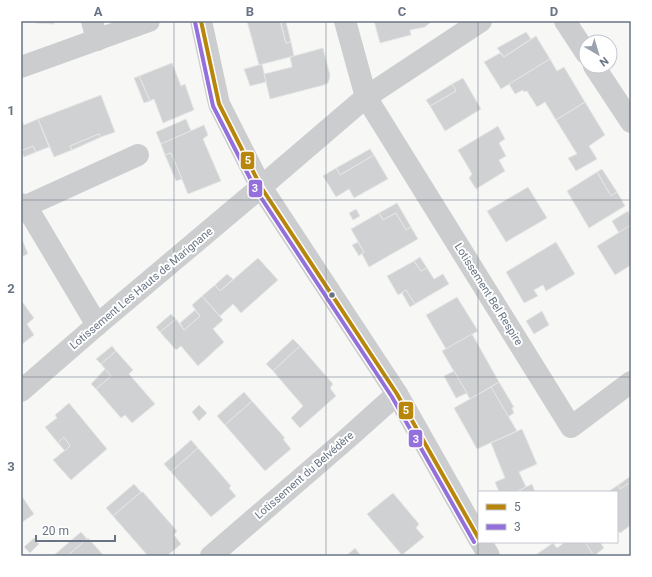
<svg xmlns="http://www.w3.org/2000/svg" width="652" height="577" font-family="Roboto,sans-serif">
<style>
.building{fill:#d0d1d2;stroke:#e6e6e6}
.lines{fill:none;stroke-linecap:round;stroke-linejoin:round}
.minor{stroke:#cccdcf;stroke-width:22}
.bus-1-casing{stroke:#fff;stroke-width:7}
.bus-2-casing{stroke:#fff;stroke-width:7}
.bus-1{stroke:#b8860b;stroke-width:4}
.bus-2{stroke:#9370db;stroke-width:4}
.grid{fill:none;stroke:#687484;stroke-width:1;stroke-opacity:0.55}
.bus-dot{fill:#687484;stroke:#fff;stroke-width:1.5}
.labels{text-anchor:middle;stroke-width:4;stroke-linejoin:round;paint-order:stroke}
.street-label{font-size:11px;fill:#687484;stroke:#fff}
.line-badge{stroke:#fff;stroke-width:1.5}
.badge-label{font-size:11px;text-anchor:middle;font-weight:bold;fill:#fff}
.neatline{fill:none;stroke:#687484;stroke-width:1.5}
.grid-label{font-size:13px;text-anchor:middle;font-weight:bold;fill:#687484}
</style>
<rect width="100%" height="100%" fill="#f7f7f6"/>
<g class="building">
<polygon points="37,21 54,21 54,24 36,23"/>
<polygon points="247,21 280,21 286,43 291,42 294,56 259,65"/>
<polygon points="374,21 432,21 425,27 410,30 411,35 380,43"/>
<polygon points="286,22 291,42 286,43 281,23"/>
<polygon points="526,32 531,39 504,57 497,48"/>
<polygon points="536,36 550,59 501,89 484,62 500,53 504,57"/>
<polygon points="323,48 330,75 329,80 328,83 324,85 270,99 264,74 292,67 290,57"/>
<polygon points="550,59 557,71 564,67 585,102 556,120 545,102 537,107 527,91 524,92 523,90 515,94 509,84"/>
<polygon points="172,63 181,86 185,84 194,110 163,123 154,99 150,101 139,76"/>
<polygon points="262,64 266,82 250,86 244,69"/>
<polygon points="139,76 150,101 144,103 134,78"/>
<polygon points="463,78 481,109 445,131 430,106 456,91 452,84"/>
<polygon points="452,84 456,91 430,106 426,100"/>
<polygon points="101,95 115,132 101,137 99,134 70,146 72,150 54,157 38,119"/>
<polygon points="585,102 605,135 589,146 597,159 576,171 568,158 577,154 556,120"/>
<polygon points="21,118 24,125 38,119 49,147 36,152 33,146 21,151"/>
<polygon points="186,119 191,131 161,144 156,132"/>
<polygon points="204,125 208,135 203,139 221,181 188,194 171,153 165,155 161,144"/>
<polygon points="498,126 505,139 499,143 506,156 499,160 505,171 476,189 469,178 472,174 458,150"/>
<polygon points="99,134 101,137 72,150 70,146"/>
<polygon points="33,146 36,152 24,157 21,151"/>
<polygon points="370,149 374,155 340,175 336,168"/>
<polygon points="171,153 182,179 176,181 165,155"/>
<polygon points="374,155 388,179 354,198 349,189 336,197 323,176 336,168 340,175"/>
<polygon points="602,169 617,192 611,196 597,172"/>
<polygon points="597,172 611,196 617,192 625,206 589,228 567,191"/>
<polygon points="528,187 547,218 506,242 487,211"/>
<polygon points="397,203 411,227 406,230 396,213 383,220 379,213"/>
<polygon points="356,209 360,216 353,220 349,213"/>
<polygon points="628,211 631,217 631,225 619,233 612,221"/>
<polygon points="379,213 383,220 396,213 406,230 411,227 418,239 369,267 362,254 364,252 351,229"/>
<polygon points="631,225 631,265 615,275 597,246"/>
<polygon points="21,237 28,254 21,257"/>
<polygon points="358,242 364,252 359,256 352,245"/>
<polygon points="556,242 575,274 546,291 543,285 534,290 538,296 524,303 506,272"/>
<polygon points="420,257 427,268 421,271 414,261"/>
<polygon points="258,258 278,280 241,313 233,304 220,316 202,296 215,285 220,291"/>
<polygon points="414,261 421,271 427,268 434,279 443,274 449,284 415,304 406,290 398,295 387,276"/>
<polygon points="227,274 233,279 220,291 215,285"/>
<polygon points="406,290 415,304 410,307 402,293"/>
<polygon points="202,296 223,320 213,329 224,342 198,366 181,346 176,350 160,332 176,319 184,330 200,316 192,305"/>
<polygon points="457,297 478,331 446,349 426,315"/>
<polygon points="23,303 34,318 27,324 34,335 21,345 21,304"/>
<polygon points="195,310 200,316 184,330 180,323"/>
<polygon points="542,311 549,325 534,334 526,321"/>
<polygon points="171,314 176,319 160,332 156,327"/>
<polygon points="472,334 499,382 470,399 442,351"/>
<polygon points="293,339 300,346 273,371 266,364"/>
<polygon points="112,346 116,351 101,364 96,359"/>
<polygon points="300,346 333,384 330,388 336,396 300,428 291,418 303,406 273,371"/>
<polygon points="116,351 133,370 129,374 155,404 132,423 125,415 121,418 96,389 111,376 101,364"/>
<polygon points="105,369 111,376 96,389 91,384"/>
<polygon points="454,371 467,393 456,398 444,376"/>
<polygon points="499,382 514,407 512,408 514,413 508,417 491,387"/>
<polygon points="491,387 517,431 477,449 454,408"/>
<polygon points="244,392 252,401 225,425 217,416"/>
<polygon points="252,401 285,438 283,439 291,449 265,471 225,425"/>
<polygon points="69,403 107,449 71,480 53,460 70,446 64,437 58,443 45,427 57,418 55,415"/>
<polygon points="199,405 207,413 199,421 192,412"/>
<polygon points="522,429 537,464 519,472 526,487 516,492 499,492 495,482 505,478 491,443"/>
<polygon points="64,437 70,446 65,451 58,443"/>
<polygon points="191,440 198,448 171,472 164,464"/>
<polygon points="198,448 231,486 229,488 236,496 211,517 171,472"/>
<polygon points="631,476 631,482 620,489 618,485"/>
<polygon points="631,482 631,525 620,533 617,530 617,492 608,492 618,485 620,489"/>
<polygon points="134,484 141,492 113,516 106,508"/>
<polygon points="532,484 535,492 516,492"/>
<polygon points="141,492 143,492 177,531 174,535 181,544 167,556 148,556 113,516"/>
<polygon points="393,493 419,524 416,528 424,537 402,555 367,514"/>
<polygon points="21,495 34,514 21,523"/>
<polygon points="81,532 87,539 67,556 53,556"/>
<polygon points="34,538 39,544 30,553 24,547"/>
<polygon points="88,538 104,556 67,556 87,539"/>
<polygon points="565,542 585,542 594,556 534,556 553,543 557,548"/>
<polygon points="585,542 600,542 604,548 594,556"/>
<polygon points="355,548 361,556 346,556"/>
</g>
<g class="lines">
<g class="minor">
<polyline points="92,21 97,40"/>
<polyline points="201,21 219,104 261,187 397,394 479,539"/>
<polyline points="345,21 366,97 571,427 631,382"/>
<polyline points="565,21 586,53"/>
<polyline points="594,66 631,122"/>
<polyline points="21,67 149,21"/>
<polyline points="21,204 26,206 97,325"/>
<polyline points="26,206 138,155"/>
<polyline points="21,391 97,325 261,187 366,97 481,21"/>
<polyline points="481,542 489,556"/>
<polyline points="211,556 349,437 397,394"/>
</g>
<g class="bus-1-casing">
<polyline id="bus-1" points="201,21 219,104 261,187 397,394 479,539"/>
</g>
<g class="bus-2-casing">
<polyline id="bus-2" points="195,22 213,106 256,190 392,397 474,542"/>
</g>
<use href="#bus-1" class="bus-1"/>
<use href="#bus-2" class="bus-2"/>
</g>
<path class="grid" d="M174 21V556M326 21V556M478 21V556M21 200H631M21 377H631"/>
<circle class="bus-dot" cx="332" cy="295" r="3.5"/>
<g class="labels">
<g class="street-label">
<text transform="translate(141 288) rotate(-40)" y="4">Lotissement Les Hauts de Marignane</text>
<text transform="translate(489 294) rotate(58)" y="4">Lotissement Bel Respire</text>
<text transform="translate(304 475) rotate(-41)" y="4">Lotissement du Belvédère</text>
</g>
</g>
<g class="line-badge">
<rect x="240" y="151" width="15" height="19" rx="4" fill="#b8860b"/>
<rect x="248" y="179" width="15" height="19" rx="4" fill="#9370db"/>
<rect x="398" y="401" width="16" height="19" rx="4" fill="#b8860b"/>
<rect x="408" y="429" width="15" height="19" rx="4" fill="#9370db"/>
</g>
<g class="badge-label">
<text x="248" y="164">5</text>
<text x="255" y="192">3</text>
<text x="406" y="414">5</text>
<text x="416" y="443">3</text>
</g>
<rect width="652" height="577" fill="none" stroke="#ffffff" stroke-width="44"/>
<rect x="478" y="491" width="140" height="52" fill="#ffffff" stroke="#c3c7ce"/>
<rect x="486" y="504" width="20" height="6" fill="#b8860b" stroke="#c3c7ce"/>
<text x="514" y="511" font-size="12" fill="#687484">5</text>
<rect x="486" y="524" width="20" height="6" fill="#9370db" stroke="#c3c7ce"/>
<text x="514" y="531" font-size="12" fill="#687484">3</text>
<g transform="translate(598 54) rotate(142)"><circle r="19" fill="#ffffff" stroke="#c3c7ce"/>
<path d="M0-3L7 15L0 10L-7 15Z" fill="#9aa2ac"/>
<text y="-6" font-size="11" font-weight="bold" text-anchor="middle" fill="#687484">N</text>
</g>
<path d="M36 535v6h79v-6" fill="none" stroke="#687484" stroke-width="2"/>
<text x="42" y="535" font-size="12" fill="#687484" stroke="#ffffff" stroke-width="3" paint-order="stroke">20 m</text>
<rect x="22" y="22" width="608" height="533" class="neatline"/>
<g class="grid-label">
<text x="98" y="16">A</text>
<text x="250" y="16">B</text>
<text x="402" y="16">C</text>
<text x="554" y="16">D</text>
<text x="11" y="115">1</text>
<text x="11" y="293">2</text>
<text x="11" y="471">3</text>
</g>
</svg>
